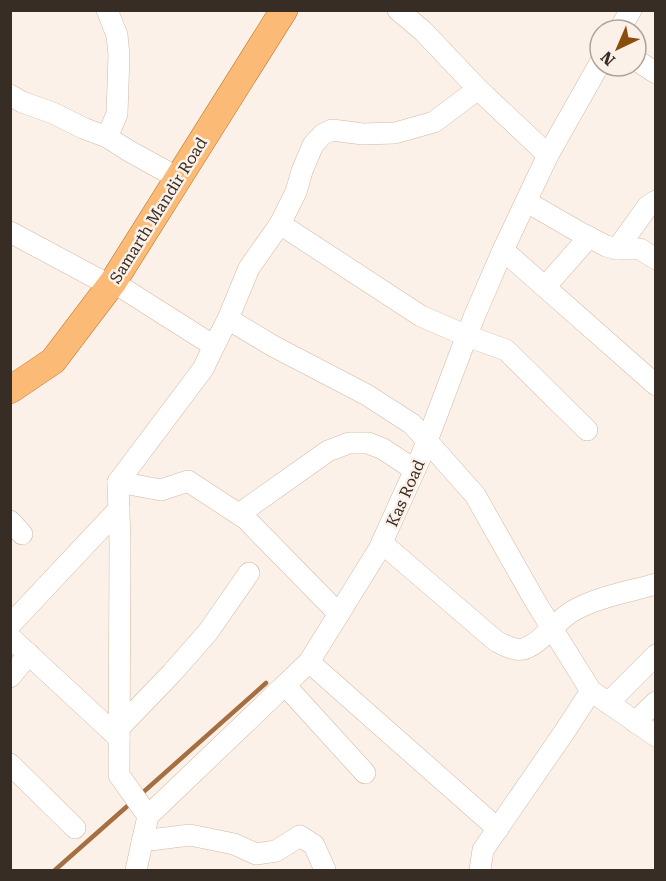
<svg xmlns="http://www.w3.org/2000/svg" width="666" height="881" font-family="'Roboto Serif',serif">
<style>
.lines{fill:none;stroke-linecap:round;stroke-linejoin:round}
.stream{stroke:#a56f42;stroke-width:4.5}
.minor-casing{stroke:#d2b8a3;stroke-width:22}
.major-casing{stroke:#b56c1e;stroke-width:28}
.minor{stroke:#fff;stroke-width:21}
.major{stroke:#fbbb76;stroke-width:27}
.labels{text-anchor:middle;stroke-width:5;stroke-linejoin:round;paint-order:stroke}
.street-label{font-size:16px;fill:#382d25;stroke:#fcf1e8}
</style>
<rect width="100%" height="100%" fill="#fcf1e8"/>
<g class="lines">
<g class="stream">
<polyline points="140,795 266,683"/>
<polyline points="55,870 132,802"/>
</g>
<g class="minor-casing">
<g id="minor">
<polyline points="398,10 423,31 478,89 548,155"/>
<polyline points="619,30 631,10"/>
<polyline points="636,60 656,73"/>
<polyline points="10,95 22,102 53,113 83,128 107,137 129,151 178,178"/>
<polyline points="107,137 117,114 119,55 117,35 107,10"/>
<polyline points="527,202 579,232 606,246 617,249 640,249 656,259"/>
<polyline points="280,224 421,316 467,336 506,350 587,430"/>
<polyline points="10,232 111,286"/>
<polyline points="617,249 648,206 656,201"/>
<polyline points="503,250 656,385"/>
<polyline points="113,282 214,346 203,369 118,482 120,544 119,775 148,816"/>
<polyline points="545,287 589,237"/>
<polyline points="228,319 249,268 280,224 296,192 302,171 313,145 322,135 332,130 363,134 395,133 434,122 478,89"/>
<polyline points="214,346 228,319 273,346 367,395 412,424 475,495 535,601 591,691 656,736"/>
<polyline points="118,482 161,490 188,481 246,519 339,614"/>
<polyline points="239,514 328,451 349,443 368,443 383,449 415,470"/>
<polyline points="10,521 22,534"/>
<path d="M382 543 496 641C504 645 514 651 523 649 538 646 557 621 571 612 596 597 628 592 656 584"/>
<polyline points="10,625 119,509"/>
<polyline points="10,637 119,738"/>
<polyline points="309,662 498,829"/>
<polyline points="10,677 29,654"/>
<polyline points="285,685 365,773"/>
<polyline points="608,703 656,655"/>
<polyline points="635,722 656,702"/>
<polyline points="119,728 172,673 208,632 249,573"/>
<polyline points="10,764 75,828"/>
<polyline points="142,841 190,835 234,844 256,854 276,851 300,836 314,845 325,870"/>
<polyline points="136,870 148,816 309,662 379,549 422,454 474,317 503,250 548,155 600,63"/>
<polyline points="480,870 483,850 565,731 591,691"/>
</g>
</g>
<g class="major-casing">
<polyline id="major" points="10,390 53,361 113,282 284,10"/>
</g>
<use href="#minor" class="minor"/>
<use href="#major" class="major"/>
</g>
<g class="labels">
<g class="street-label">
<text transform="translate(158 210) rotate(-58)" y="6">Samarth Mandir Road</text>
<text transform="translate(405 493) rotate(-66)" y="6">Kas Road</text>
</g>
</g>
<rect width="666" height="881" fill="none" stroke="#382d25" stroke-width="24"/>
<g transform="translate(618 48) rotate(224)"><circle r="28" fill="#fcf1e8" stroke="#aea39a" stroke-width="1.5"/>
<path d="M0-4.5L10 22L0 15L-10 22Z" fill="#8a4d0d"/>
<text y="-9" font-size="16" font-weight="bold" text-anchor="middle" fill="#382d25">N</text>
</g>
</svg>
